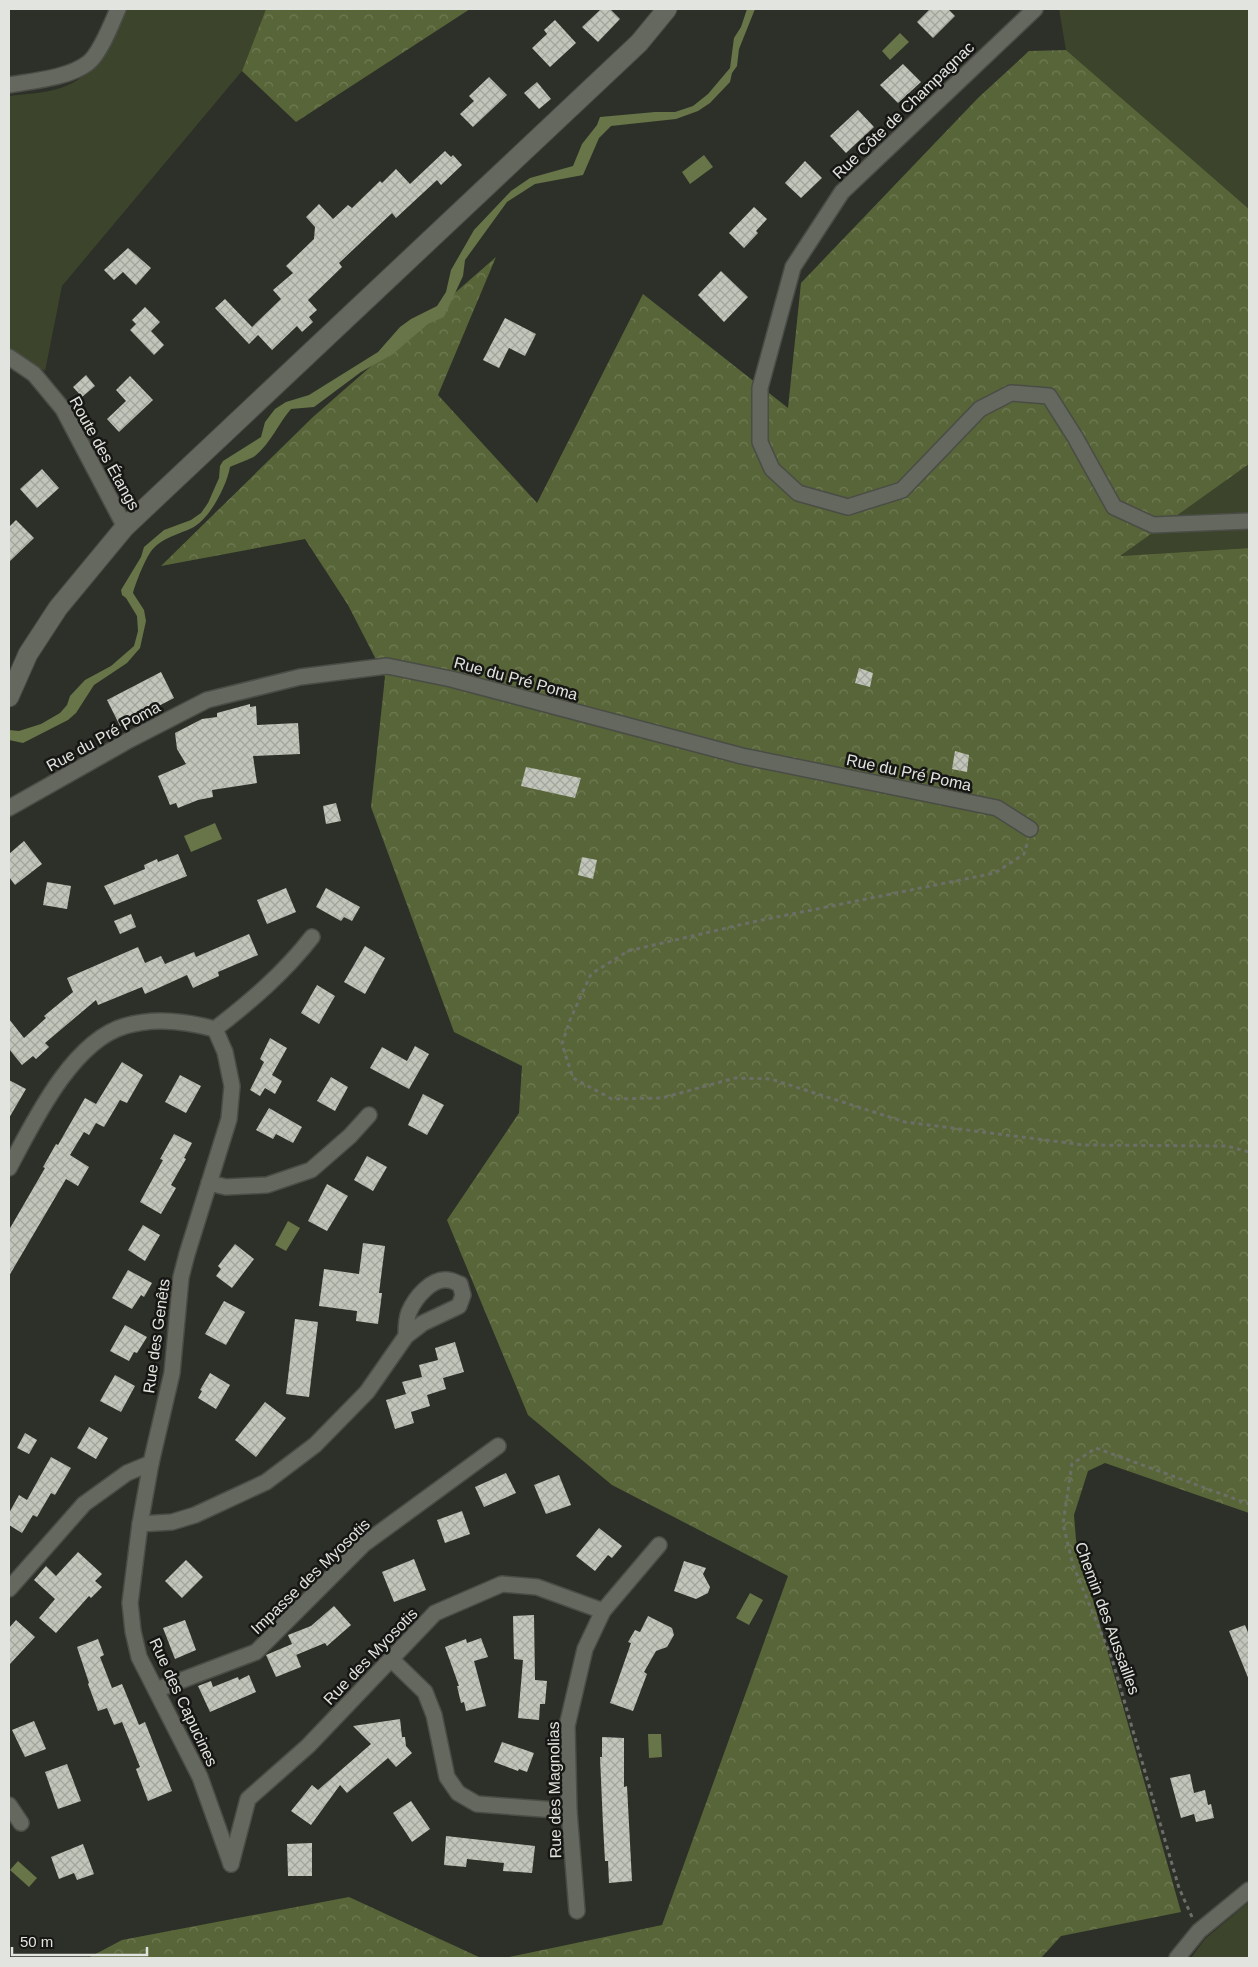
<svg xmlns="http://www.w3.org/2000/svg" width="1258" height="1967" font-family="Arial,sans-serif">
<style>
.green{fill:#3c442b}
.forest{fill:url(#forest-crowns)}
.water{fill:#677548}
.building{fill:url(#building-cross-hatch)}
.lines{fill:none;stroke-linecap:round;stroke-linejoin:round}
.minor-casing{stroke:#4a4d46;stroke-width:18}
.tertiary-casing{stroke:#4a4d46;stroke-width:21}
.path{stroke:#6c6f68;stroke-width:3;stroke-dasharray:4 4;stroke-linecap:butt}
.minor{stroke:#65685f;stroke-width:15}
.tertiary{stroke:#65685f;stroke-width:19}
.labels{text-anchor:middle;stroke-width:5;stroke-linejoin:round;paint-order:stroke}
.street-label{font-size:16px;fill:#e2e4df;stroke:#161714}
</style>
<defs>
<pattern id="forest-crowns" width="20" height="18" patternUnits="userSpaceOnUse" patternTransform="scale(1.25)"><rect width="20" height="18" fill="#586538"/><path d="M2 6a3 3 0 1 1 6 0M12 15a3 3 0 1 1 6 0" fill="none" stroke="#707b54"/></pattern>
<pattern id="building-cross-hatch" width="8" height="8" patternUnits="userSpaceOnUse" patternTransform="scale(1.25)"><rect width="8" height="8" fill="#c1c5ba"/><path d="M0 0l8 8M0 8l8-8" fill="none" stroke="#a2a59c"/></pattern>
</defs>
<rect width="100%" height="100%" fill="#2d3028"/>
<g class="green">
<path d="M124 9H266L242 71 62 286 45 371 9 349V96C26 94 50 93 66 86 100 72 109 40 124 9Z"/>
<polygon points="1059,9 1249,9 1249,209 1066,50"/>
<polygon points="1249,464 1249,548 1119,556"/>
<polygon points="1249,1902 1249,1958 1191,1958 1205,1939"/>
</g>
<g class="forest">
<polygon points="266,9 470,9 296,122 242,71"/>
<polygon points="1066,50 1249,209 1249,464 1120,556 1249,548 1249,1513 1105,1463 1088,1471 1074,1515 1076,1540 1181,1912 1061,1936 1041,1958 505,1958 662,1925 788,1576 612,1485 528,1415 447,1220 519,1113 522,1066 454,1032 371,807 385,677 348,605 305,539 161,566 313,417 496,257 438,395 537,503 643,294 788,408 801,283 978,98 1029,51"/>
<polygon points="349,1897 481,1958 88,1958 122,1940"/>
</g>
<g class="water">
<path d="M747 9H755L739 49 737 66 732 73 730 82 710 103 698 111 676 119 611 126 599 138 583 175 535 184 507 202 465 260 463 276 444 317 428 324 393 354 361 372 314 407 291 409C278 424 271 443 255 456 251 459 236 464 230 467 227 485 210 519 192 528 179 534 162 538 152 550 145 559 136 582 133 593L144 610 146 621 140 648 127 663 94 685 76 713 68 720 23 743 9 740V730L19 731 41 724 60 713 67 705 70 696 85 680 111 666 134 646 138 631 137 616 126 598 122 595 121 590 141 557 144 547 164 530 191 520 201 513 208 503 219 478 220 466 223 461 261 437 265 422 275 409 286 402 309 395 378 352 400 327 411 319 437 306 446 292 451 270 474 230 511 191 530 178 573 166 582 144 597 125 600 117 655 112H675L693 106 708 94 730 68 734 38 741 27Z"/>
<polygon points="900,33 909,42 890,60 882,51"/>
<polygon points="704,155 713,167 690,184 682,172"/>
<polygon points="215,823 222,839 191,852 184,836"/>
<polygon points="288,1221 300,1228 286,1251 275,1245"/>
<polygon points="750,1593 763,1600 749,1625 736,1618"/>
<polygon points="648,1734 661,1734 662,1757 649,1758"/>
<polygon points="18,1861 37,1878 29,1887 10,1870"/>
</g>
<g class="building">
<polygon points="601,9 610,9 620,19 598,42 582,27"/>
<polygon points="930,9 948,9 955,16 933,38 917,22"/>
<polygon points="555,20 576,43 550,67 532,48 547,34 544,30"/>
<polygon points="903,64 921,82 898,103 880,85"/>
<polygon points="489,77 507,95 473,127 460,114 474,101 469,96"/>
<polygon points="537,82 551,99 539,109 524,93"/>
<polygon points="858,110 874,127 846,153 830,136"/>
<polygon points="445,151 451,157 453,155 462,165 441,185 437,180 396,218 392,213 339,263 342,267 308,300 317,310 309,317 313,322 302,332 297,326 272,350 258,335 249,344 215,308 225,299 252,327 281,299 273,290 293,273 286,266 314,239 315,227 306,217 319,204 333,219 348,205 352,208 380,181 382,183 396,169 410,184"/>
<polygon points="805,161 822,178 801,198 785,183"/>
<polygon points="754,207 767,219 756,231 758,233 744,248 729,233"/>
<polygon points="128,248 151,268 136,285 123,272 114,280 104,270"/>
<polygon points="721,271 748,297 724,322 698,295"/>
<polygon points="145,307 160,322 151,331 164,345 154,355 130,330 136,324 132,320"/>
<polygon points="505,318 536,334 525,356 509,348 499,368 483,360"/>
<polygon points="86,375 95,386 82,397 73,387"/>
<polygon points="130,376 153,400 119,432 107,419 126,401 116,390"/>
<polygon points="42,469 59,488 37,508 20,489"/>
<polygon points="16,520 34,538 9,562 9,527"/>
<polygon points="859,668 873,673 870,687 855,683"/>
<polygon points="161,672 174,698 120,726 107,700"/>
<polygon points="250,704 250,707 256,706 257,725 298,723 300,754 253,756 257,783 212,790 213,797 198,800 178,808 176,803 170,805 158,776 186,764 177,749 175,733 202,719 217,717 217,713"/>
<polygon points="955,751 969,755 967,772 952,769"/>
<polygon points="526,767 581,778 575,798 521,786"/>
<polygon points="336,803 341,821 326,824 323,806"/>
<polygon points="24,841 42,864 15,885 9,877 9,854"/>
<polygon points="178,854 187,876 114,905 104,886 145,869 144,865 157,859 158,862"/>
<polygon points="582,857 597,860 593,879 578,875"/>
<polygon points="47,882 71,886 67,909 43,905"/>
<polygon points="286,888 296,912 267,924 257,900"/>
<polygon points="326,888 360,907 352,921 344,917 341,921 316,907"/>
<polygon points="131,914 136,927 120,934 114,921"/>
<polygon points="249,934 258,955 218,972 219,976 193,988 187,975 145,994 142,987 98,1005 96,1000 45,1043 49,1047 36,1059 33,1056 22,1065 9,1049 9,1019 24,1038 46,1018 44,1016 73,992 67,978 138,947 145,963 161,956 165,964 194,952 196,957"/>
<polygon points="365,946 385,958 365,994 344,982"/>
<polygon points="317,985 335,996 319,1024 301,1013"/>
<polygon points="270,1038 287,1048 272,1075 282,1081 275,1094 265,1088 260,1096 250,1090 264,1062 260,1059"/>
<polygon points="415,1046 429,1054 409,1089 370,1068 382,1047 407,1061"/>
<polygon points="122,1062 143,1075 127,1103 120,1100 104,1127 96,1123 89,1135 84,1132 70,1155 89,1167 78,1186 66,1179 9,1276 9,1230 45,1168 43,1167 56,1144 58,1145 85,1098 96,1104"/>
<polygon points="180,1075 201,1086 186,1113 165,1102"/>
<polygon points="331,1077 348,1087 335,1111 317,1101"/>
<polygon points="9,1080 26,1089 9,1118"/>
<polygon points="423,1094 444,1105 427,1135 408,1125"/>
<polygon points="269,1108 302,1127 293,1143 276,1134 273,1139 256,1130"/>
<polygon points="174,1134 192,1143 184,1158 186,1159 171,1185 176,1188 161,1214 140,1202 163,1160 160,1159"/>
<polygon points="367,1156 387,1167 373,1191 354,1180"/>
<polygon points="327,1184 348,1196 327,1231 308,1221"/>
<polygon points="143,1225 160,1235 145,1261 128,1250"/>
<polygon points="363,1243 385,1246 379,1293 382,1293 378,1324 356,1321 357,1311 319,1306 324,1269 359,1274"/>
<polygon points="235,1244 254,1259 232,1288 216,1276 221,1269 218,1266"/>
<polygon points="128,1270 152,1283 144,1297 141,1295 132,1309 112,1298"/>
<polygon points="224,1301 245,1312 226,1345 205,1334"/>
<polygon points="295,1319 318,1322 309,1397 286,1394"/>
<polygon points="125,1325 147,1337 137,1353 134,1352 129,1361 110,1351"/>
<polygon points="455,1342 464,1372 443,1378 446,1389 427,1395 430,1406 411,1412 414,1423 395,1429 386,1400 406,1394 402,1382 422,1377 419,1365 438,1360 435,1348"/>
<polygon points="210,1373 230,1385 216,1409 198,1398 202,1391 200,1390"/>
<polygon points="115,1375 135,1386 121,1412 100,1401"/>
<polygon points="265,1402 286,1418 256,1457 235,1440"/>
<polygon points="89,1427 108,1438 96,1459 77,1448"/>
<polygon points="25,1433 37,1440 29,1454 17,1448"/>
<polygon points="51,1457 71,1468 55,1495 51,1493 37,1517 33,1515 22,1533 9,1525 9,1513 19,1495 27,1500"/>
<polygon points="506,1473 516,1493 484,1507 475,1487"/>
<polygon points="559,1475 571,1505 546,1514 534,1485"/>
<polygon points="462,1511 470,1534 445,1543 437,1520"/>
<polygon points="599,1528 622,1546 612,1558 608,1555 595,1571 576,1556"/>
<polygon points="78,1552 102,1574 95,1581 102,1587 91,1598 89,1596 56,1633 39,1618 55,1599 34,1580 46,1566 56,1576"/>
<polygon points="414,1559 426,1590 394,1602 382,1572"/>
<polygon points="186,1560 203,1577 182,1598 165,1581"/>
<polygon points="684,1561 706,1568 703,1574 710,1587 708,1593 696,1599 674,1591"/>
<polygon points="334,1606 351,1625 327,1646 325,1643 296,1655 294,1649 301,1667 276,1677 266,1655 292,1644 288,1635 311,1626"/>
<polygon points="534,1615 535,1680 547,1681 545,1704 540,1704 539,1720 518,1718 523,1660 514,1659 513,1616"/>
<polygon points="648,1616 672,1628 674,1635 667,1647 656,1651 644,1672 647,1674 633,1711 610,1703 631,1643 628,1642 635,1630 640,1632"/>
<polygon points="16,1620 35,1637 9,1665 9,1628"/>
<polygon points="185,1620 196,1650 175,1659 163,1628"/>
<polygon points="1245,1625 1249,1635 1249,1680 1229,1631"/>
<polygon points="481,1638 488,1657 474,1661 486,1706 466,1711 464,1702 461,1703 457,1686 459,1686 445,1647 466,1639 467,1643"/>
<polygon points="98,1639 104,1655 100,1657 112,1688 122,1684 139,1725 145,1722 172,1791 148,1801 136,1769 140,1767 122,1722 114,1725 107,1708 98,1711 88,1684 89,1683 77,1647"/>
<polygon points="249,1675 256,1692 210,1712 198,1686 211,1681 213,1687 238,1677 239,1680"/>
<polygon points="400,1719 402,1737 405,1737 406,1746 412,1753 396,1767 388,1758 347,1793 340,1785 311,1825 291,1811 312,1785 318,1790 371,1744 353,1726"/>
<polygon points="34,1721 46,1749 25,1757 12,1730"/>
<polygon points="602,1737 624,1738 624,1787 627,1786 632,1881 609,1883 608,1861 605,1861 603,1825 600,1757 602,1757"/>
<polygon points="502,1742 534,1753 527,1772 519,1769 518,1771 494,1762"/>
<polygon points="67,1764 81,1801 58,1809 45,1772"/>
<polygon points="1190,1774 1194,1793 1205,1790 1208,1805 1211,1804 1214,1818 1196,1822 1194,1814 1181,1818 1170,1778"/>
<polygon points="411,1801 430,1829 412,1842 393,1813"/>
<polygon points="446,1836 535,1846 532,1873 503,1871 504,1863 467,1859 466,1867 444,1865"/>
<polygon points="312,1843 312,1876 288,1876 287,1844"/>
<polygon points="83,1844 94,1874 77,1880 74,1873 59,1879 51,1857"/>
</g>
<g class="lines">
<g class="minor-casing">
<g id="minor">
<polyline points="1035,9 842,192 793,267 760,388 760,442 772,469 798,493 848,507 902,490 980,409 1011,393 1049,396 1075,437 1114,507 1153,525 1249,521"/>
<path d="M9 85C32 81 69 78 88 63 100 54 112 23 118 9"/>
<polyline points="9,357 34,374 63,409 125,527"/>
<polyline points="9,808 131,739 207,700 300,677 387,666 451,679 742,756 997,808 1030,829"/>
<path d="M215 1029C251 1001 284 973 312 937"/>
<path d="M9 1168C33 1123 72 1041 125 1026 154 1017 186 1021 215 1029"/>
<polyline points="209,1183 226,1187 267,1185 311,1170 350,1136 369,1115"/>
<polyline points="151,1463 140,1524 130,1603 133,1631 139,1657 200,1777 231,1864"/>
<path d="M140 1524 172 1522 195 1515 266 1482 315 1445 367 1392 406 1336 423 1323 459 1306 463 1295 460 1284C456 1283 452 1280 448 1280 431 1278 415 1298 409 1312 406 1319 406 1328 406 1336"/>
<polyline points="9,1589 84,1504 127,1473 151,1463 172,1373 181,1277 187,1254 229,1119 232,1086 225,1052 215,1029"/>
<polyline points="391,1659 425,1692 434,1715 447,1777 458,1793 477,1804 569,1811"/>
<polyline points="156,1690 256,1652 364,1544 498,1446"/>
<polyline points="9,1805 21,1823"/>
<polyline points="231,1864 248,1799 308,1746 435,1613 502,1584 537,1587 603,1611"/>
<polyline points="577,1911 569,1811 567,1726 585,1649 603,1611 659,1545"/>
<polyline points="1177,1958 1199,1931 1249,1890"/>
</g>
</g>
<g class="tertiary-casing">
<polyline id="tertiary" points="9,697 28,654 58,608 125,527 639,43 667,9"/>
</g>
<g class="path">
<polyline points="1027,844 1024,854 995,873 757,921 628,951 591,974 570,1020 562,1044 573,1078 612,1099 662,1098 735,1078 771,1079 905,1122 1084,1145 1227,1146 1249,1152"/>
<polyline points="1192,1917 1179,1888 1112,1659 1073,1565 1063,1524 1072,1464 1096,1448 1249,1504"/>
</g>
<use href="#minor" class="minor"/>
<use href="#tertiary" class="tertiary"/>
</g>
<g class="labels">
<g class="street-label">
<text transform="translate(903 110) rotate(-44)" y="6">Rue Côte de Champagnac</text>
<text transform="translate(105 453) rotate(61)" y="6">Route des Étangs</text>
<text transform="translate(516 678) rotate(15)" y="6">Rue du Pré Poma</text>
<text transform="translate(103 736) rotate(-29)" y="6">Rue du Pré Poma</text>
<text transform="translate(909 772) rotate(12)" y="6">Rue du Pré Poma</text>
<text transform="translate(156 1336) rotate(-82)" y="6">Rue des Genêts</text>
<text transform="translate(310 1576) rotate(-44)" y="6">Impasse des Myosotis</text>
<text transform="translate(1108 1618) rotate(70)" y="6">Chemin des Aussailles</text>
<text transform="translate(370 1656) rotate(-46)" y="6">Rue des Myosotis</text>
<text transform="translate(184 1702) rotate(65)" y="6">Rue des Capucines</text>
<text transform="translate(554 1790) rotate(-91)" y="6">Rue des Magnolias</text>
</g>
</g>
<rect width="1258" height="1967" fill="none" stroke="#e2e4df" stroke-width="20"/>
<path d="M12 1947v8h135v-8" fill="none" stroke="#e2e4df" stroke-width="2.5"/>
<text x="20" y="1947" font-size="15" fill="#e2e4df" stroke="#161714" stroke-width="4" paint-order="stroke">50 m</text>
</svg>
